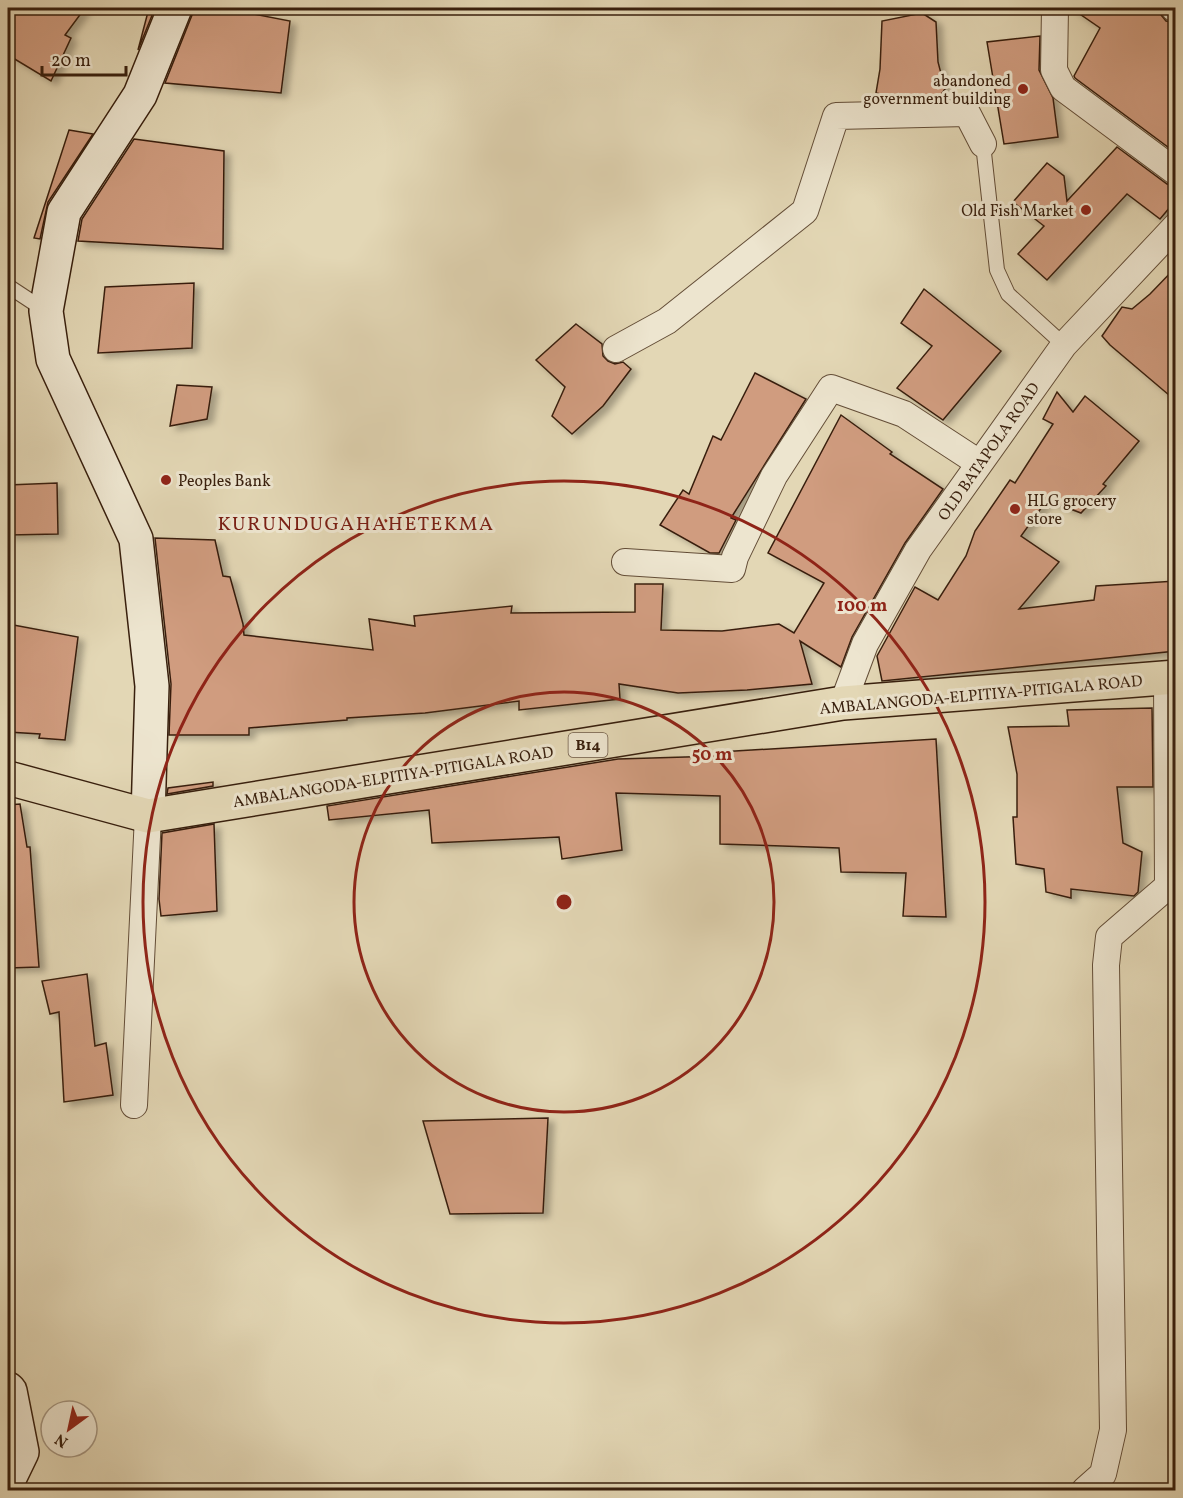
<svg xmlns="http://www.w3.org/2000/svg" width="1183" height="1498" font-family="Vollkorn,serif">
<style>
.building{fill:#d09c7f;stroke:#381f0d;stroke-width:1.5;filter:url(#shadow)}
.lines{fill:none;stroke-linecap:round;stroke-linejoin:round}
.lane-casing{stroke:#634d37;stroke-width:16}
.street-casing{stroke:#634d37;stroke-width:28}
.secondary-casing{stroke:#381f0d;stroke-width:36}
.primary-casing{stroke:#381f0d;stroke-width:36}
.lane{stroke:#ede5cf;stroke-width:14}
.street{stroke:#ede5cf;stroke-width:26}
.secondary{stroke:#ede5cf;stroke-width:33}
.primary{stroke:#e3d7b5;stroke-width:33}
.ring{fill:none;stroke:#8f2418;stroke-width:3}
.poi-dot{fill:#8f2418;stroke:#ede5cf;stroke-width:2}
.labels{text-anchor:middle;stroke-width:6;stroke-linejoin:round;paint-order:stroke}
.shield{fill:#ede5cf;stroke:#6e5a47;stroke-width:1.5}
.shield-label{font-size:15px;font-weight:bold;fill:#381f0d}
.poi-label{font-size:16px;fill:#381f0d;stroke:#ede5cf;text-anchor:end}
.street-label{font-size:16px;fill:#381f0d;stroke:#ede5cf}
.quarter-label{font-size:20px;letter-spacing:1.5px;fill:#7a1f14;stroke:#ede5cf}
.centre{fill:#8f2418;stroke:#ede5cf;stroke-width:3}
.ring-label{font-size:18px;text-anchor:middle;font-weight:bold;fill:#8f2418;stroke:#ede5cf;stroke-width:6;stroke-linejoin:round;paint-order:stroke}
</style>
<defs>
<filter id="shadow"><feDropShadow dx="6" dy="4" stdDeviation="3" flood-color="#0004"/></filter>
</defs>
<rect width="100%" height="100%" fill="#e3d7b5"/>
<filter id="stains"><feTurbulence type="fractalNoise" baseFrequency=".00333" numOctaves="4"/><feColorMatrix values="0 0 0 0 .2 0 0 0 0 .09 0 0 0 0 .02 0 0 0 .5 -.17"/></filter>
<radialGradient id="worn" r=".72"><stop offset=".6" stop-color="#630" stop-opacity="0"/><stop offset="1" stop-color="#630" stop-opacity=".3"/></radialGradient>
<g class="building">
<polygon points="8,8 85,8 65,35 71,38 51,81 8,55"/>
<polygon points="149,8 155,8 138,50"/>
<polygon points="193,8 222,8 290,21 281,93 165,83 192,15"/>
<polygon points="1071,8 1159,8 1161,15 1166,21 1176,23 1176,153 1075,78 1074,76 1100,28"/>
<polygon points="922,13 936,22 938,62 945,89 938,99 902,99 876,93 880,69 882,21"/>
<polygon points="1040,36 1039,70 1053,98 1058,137 1004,144 987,42"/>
<polygon points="69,130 93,134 48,202 40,239 34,238"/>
<polygon points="134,139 224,151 223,249 78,241 82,219"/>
<polygon points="1117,147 1167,184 1176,187 1176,200 1160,219 1127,194 1047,280 1018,254 1044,226 1013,202 1047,163 1064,176 1067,201"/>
<polygon points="1176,267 1176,401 1110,345 1102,336 1122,307 1132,309 1150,294"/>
<polygon points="194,283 192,348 98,353 105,287"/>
<polygon points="924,289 1001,351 943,420 897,388 932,346 901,323"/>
<polygon points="576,324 602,344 603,356 608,361 615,364 623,362 631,369 603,406 572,434 552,416 565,387 536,360"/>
<polygon points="755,373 806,399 731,518 736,520 719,553 710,553 660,525 683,490 689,494 713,436 721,440"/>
<polygon points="177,385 212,387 207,419 170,426"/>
<polygon points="1057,392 1073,412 1085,396 1139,441 1103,484 1106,486 1081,513 1047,500 1021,536 1059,562 1019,609 1094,600 1096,586 1176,581 1176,651 882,681 877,656 915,587 938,600 966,556 975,531 1010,480 1015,483 1053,424 1043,419"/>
<polygon points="841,415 892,452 890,454 943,489 905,543 852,637 841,667 800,641 812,684 747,690 678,693 619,684 620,699 519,710 519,701 425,713 347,718 347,720 249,728 249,735 169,735 171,684 155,538 215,540 223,576 230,577 243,624 244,635 373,650 369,619 415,626 414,616 512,606 511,613 635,612 635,584 663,584 661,630 722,631 779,624 794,633 824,583 768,553"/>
<polygon points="57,483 58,534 8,535 8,485"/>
<polygon points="8,624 78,637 65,740 39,738 40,734 8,732"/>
<polygon points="1152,708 1153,787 1117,787 1123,843 1142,852 1138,892 1134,896 1071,889 1071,898 1046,892 1044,869 1016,864 1013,817 1017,817 1017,774 1008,727 1069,726 1067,710"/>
<polygon points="936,739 946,917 903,916 906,873 841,872 839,848 720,844 720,796 616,793 622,850 562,859 559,837 432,843 429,810 329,820 327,806 618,759 719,756 719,752"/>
<polygon points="213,782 213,786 167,794 168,788"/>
<polygon points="20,804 27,847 30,847 39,967 8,968 8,805"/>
<polygon points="214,824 217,911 161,916 159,899 162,833"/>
<polygon points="87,974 95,1046 106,1043 113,1095 64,1102 59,1012 50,1014 42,981"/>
<polygon points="548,1118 543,1213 450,1214 423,1121"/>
</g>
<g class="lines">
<g class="lane-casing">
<g id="lane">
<polyline points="983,144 997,270 1008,294 1064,345"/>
<polyline points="8,286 46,311"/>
</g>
</g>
<g class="street-casing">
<g id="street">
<polyline points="1055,8 1054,70 1063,88 1176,172"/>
<polyline points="1174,8 1176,8"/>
<polyline points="616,349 667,321 805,211 836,116 967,113 983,144"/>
<polyline points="625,562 732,569 735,557 774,476 831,388 904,414 979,463"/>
<polyline points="843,703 865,644 918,550 1064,345 1176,226"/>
<polyline points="134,1105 148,816"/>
<polyline points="1085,1490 1103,1474 1113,1430 1106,965 1109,937 1168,886 1167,678"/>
</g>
</g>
<g class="secondary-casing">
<g id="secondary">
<polyline points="148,816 152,686 136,539 53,359 46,311 64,212 140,95 175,8"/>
<polyline points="8,1389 10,1391 22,1452 8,1481"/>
</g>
</g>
<g class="primary-casing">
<polyline id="primary" points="8,778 148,816 843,703 1176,677"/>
</g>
<use href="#lane" class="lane"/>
<use href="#street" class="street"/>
<use href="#secondary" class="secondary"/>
<use href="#primary" class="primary"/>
</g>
<g class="ring">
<circle cx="564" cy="902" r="210"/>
<circle cx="564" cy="902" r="421"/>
</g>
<g class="poi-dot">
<circle cx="1023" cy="89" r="6"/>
<circle cx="1086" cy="210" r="6"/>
<circle cx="166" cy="480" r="6"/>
<circle cx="1015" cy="509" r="6"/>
</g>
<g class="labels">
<rect class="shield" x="568.5" y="733" width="39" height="24" rx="4.5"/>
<g class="shield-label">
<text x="588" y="750">B14</text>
</g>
<g class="poi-label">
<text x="1011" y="86">abandoned<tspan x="1011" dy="18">government building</tspan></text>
<text x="1074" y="216">Old Fish Market</text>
<text x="178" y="486" text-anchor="start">Peoples Bank</text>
<text x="1027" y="506" text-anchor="start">HLG grocery<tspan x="1027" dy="18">store</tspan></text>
</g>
<g class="street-label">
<text transform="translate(988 451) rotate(-55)" y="6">OLD BATAPOLA ROAD</text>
<text transform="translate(981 694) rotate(-5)" y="6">AMBALANGODA-ELPITIYA-PITIGALA ROAD</text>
<text transform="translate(393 776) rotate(-9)" y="6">AMBALANGODA-ELPITIYA-PITIGALA ROAD</text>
</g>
<g class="quarter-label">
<text x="356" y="530">KURUNDUGAHAHETEKMA</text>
</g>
</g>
<circle cx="564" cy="902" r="9" class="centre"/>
<g class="ring-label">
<text x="862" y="611">100 m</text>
<text x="712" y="760">50 m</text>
</g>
<rect width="1183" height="1498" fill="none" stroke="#e3d7b5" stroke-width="30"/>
<rect x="9" y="9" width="1165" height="1480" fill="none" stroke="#381f0d" stroke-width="3"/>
<rect x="15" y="15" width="1153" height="1468" fill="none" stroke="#381f0d" stroke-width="1.5"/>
<g transform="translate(69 1429) rotate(213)"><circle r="28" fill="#ede5cf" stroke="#a59681" stroke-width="1.5"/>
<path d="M0-4.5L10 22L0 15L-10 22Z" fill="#8f2418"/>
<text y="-9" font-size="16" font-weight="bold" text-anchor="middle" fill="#381f0d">N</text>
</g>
<path d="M42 66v9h84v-9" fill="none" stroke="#381f0d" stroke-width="3"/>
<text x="51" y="66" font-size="18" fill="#381f0d" stroke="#ede5cf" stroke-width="4.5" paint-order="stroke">20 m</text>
<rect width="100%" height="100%" filter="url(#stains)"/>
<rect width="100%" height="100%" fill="url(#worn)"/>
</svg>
